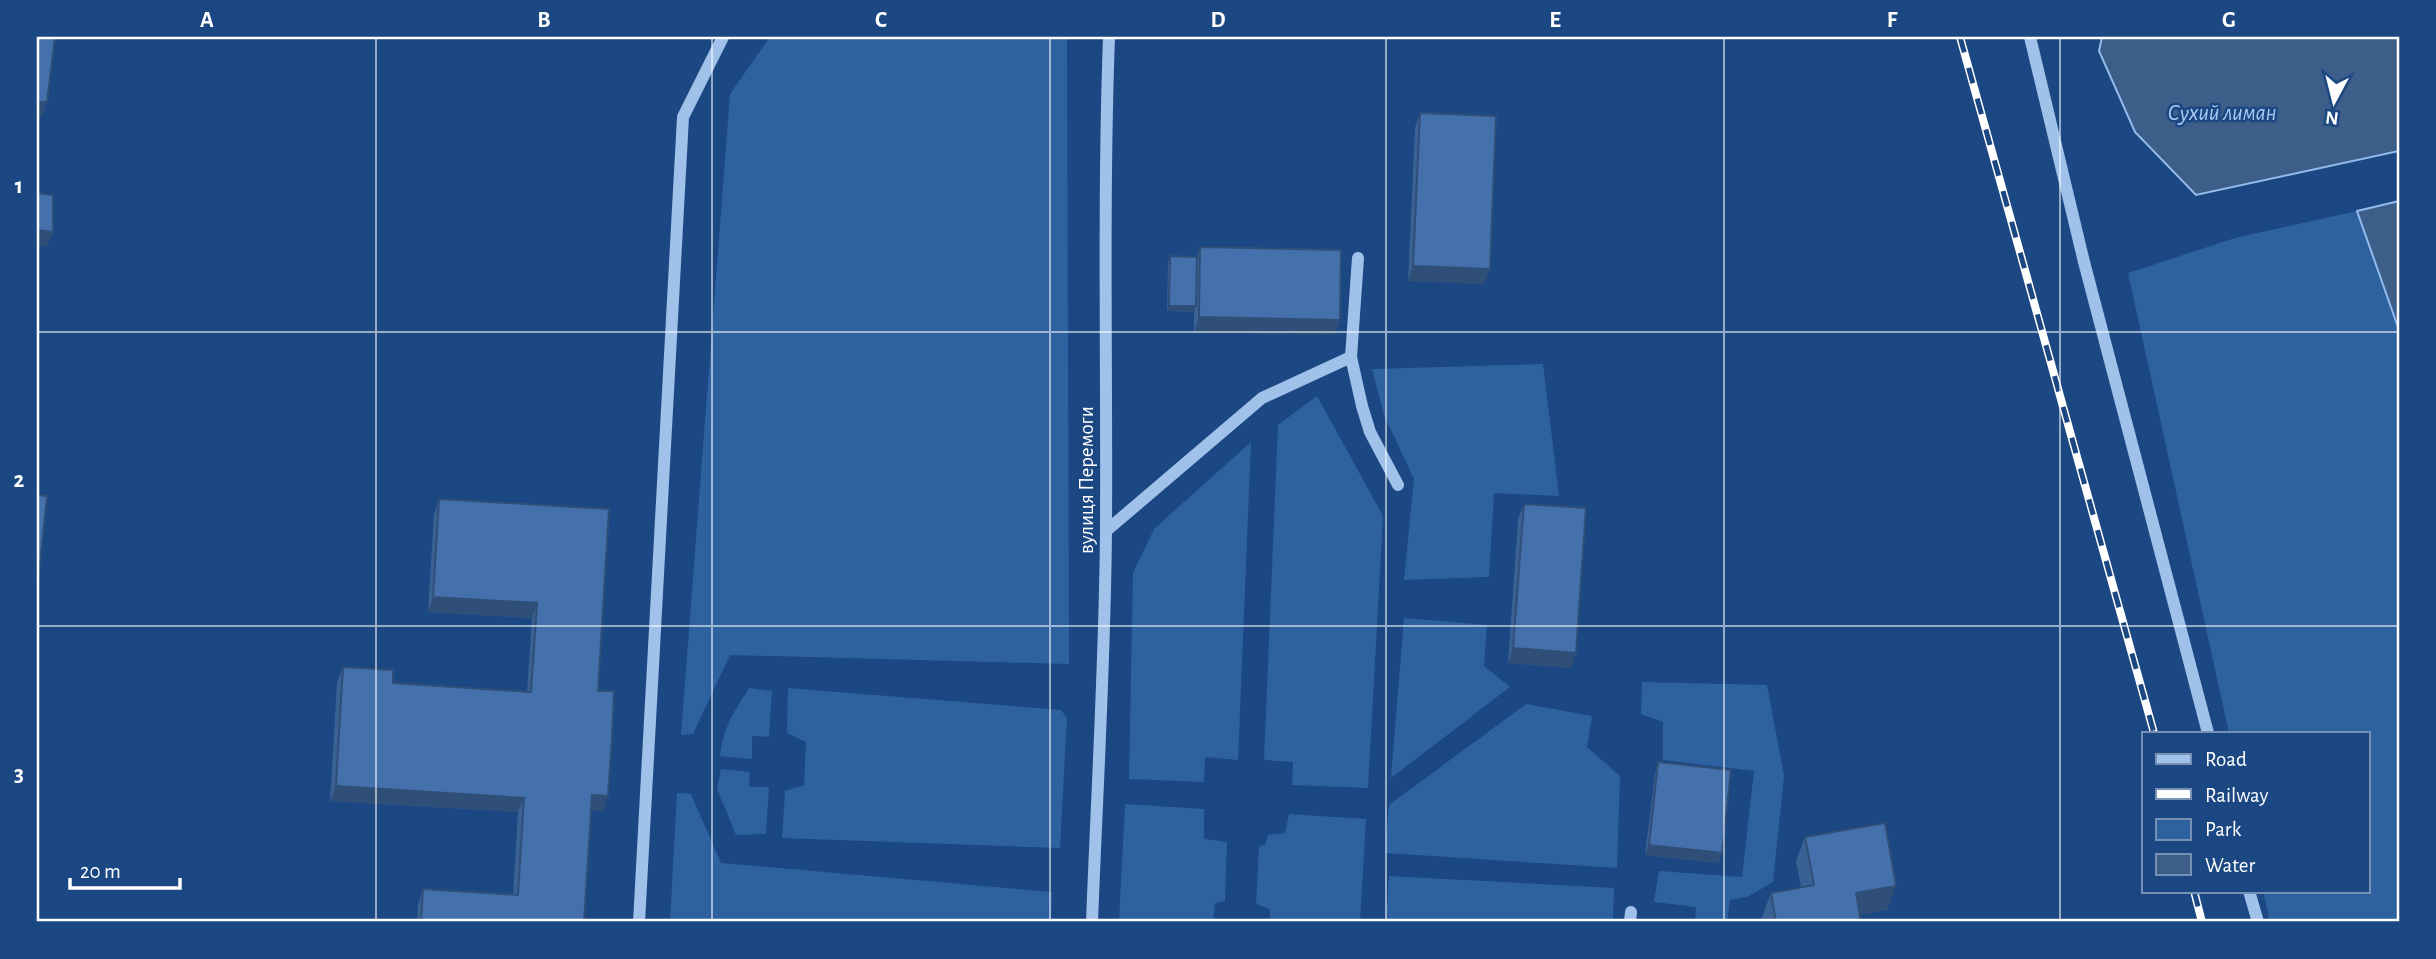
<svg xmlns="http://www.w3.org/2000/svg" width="2436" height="959" font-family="'Alegreya Sans',sans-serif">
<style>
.green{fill:#2e61a0}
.water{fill:#3d5e89;stroke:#93bcec;stroke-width:2}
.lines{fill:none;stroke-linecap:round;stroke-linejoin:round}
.minor{stroke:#a0c1ea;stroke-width:12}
.rail-casing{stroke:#fff;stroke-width:8}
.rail{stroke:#1b4782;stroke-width:5;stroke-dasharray:16;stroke-linecap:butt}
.wall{fill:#3a6193}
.shaded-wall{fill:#304f78}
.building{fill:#4471ab;stroke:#304f78;stroke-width:2}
.grid{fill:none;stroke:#fff;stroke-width:2;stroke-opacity:0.55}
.labels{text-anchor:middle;stroke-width:5;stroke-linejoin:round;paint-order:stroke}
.street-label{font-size:21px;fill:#fff;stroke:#1b4782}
.water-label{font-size:23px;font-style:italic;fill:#abcbf2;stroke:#1b4782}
.neatline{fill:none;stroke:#fff;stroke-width:2.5}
.grid-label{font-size:23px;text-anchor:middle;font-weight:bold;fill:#fff}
</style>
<rect width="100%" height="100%" fill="#1b4782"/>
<g class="green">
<polygon points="770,37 1067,37 1069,664 730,655 693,734 681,735 730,94"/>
<polygon points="2357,211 2399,330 2399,922 2270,922 2263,891 2368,891 2368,733 2229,733 2128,273 2235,238"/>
<polygon points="1543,364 1559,496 1494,493 1489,577 1404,580 1414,479 1384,415 1372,369"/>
<polygon points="1317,396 1383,516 1368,788 1292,785 1293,762 1264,760 1278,425"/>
<polygon points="1251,442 1238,760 1205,757 1204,782 1129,779 1133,573 1154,529"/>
<polygon points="1404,618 1487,625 1484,666 1510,687 1391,778"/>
<polygon points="1642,682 1767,685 1784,776 1773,882 1747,897 1730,900 1727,922 1695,922 1696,907 1654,902 1659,871 1742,877 1754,771 1663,760 1663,722 1641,714"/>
<path d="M749 688 772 691 769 737 752 736V759L720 756C723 728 734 712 749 688Z"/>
<polygon points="788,688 1061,710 1067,718 1060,848 782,838 785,791 804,785 806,742 787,733"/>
<polygon points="1526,704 1592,716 1587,747 1620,776 1617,868 1385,853 1389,805"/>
<polygon points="721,769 750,772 749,787 769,787 766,834 736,835 717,789"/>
<polygon points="677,793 691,794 721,863 1052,892 1051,922 670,922"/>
<polygon points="1125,804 1204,809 1204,839 1227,842 1225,901 1215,903 1213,922 1119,922"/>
<polygon points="1289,814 1366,819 1360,922 1270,922 1270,909 1256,904 1259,846 1265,845 1268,835 1285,833"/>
<polygon points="1389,876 1614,888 1613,922 1386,922"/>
</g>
<g class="water">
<polygon points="2102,37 2399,37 2399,151 2196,195 2135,132 2099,51"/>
<polygon points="2399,201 2399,330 2357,211"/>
</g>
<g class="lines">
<g class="minor">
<polyline points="2030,37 2084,262 2208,733"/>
<polyline points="1358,258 1351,357 1362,406 1370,432 1398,485"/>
<polyline points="1106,531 1262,398 1351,357"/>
<polyline points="2249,891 2258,922"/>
<polyline points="639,922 683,117 723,37"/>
<path d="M1092 922C1097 791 1105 661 1106 530 1107 366 1103 201 1109 37"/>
<polyline points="1630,922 1631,912"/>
</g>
<g class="rail-casing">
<g id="rail">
<polyline points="1960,37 2154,733"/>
<polyline points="2194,891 2202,922"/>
</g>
</g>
<use href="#rail" class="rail"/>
</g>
<g class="wall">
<polygon points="1420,113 1484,284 1408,281 1415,128"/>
<polygon points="1200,247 1335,335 1194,332 1194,312 1167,311 1168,262 1170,256 1197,257"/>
<polygon points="439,499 609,509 598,691 603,811 591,810 584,922 417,922 418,904 423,889 513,894 518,812 330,801 337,682 343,667 393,683 527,691 532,618 428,612 434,514"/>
<polygon points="1524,504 1576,653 1571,668 1508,663 1518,519"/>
<polygon points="1658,762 1722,853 1718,863 1645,855 1655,773"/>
<polygon points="1805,837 1896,886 1887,910 1860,915 1861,922 1763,922 1762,917 1771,893 1801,887 1796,861"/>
</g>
<g class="shaded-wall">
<polygon points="37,102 47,102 42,117 37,117"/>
<polygon points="37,230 53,232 47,247 37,246"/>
<polygon points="1413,266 1490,269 1484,284 1408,281"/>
<polygon points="1169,306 1196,306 1194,312 1167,311"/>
<polygon points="1199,317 1340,320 1335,335 1194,332"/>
<polygon points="433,597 537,603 532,618 428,612"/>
<polygon points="1513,648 1576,653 1571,668 1508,663"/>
<polygon points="336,786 524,798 518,812 330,801"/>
<polygon points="592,795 608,796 603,811 586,810"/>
<polygon points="1649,845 1722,853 1718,863 1645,855"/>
<polygon points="1896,886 1887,910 1847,917 1856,893"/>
</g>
<g class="building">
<polygon points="37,37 55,37 47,102 37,102"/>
<polygon points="1420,113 1496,116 1490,269 1413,266"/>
<polygon points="37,193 53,195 53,232 37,230"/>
<polygon points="1200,247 1341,250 1340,320 1199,317"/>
<polygon points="1170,256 1197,257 1196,306 1169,306"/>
<polygon points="37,495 47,496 37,593"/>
<polygon points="439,499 609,509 598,691 614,691 612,738 608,796 592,795 584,922 421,922 423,889 518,895 524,798 336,786 343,667 393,670 393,683 531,692 537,603 433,597"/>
<polygon points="1524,504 1586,508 1576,653 1513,648"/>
<polygon points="1658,762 1731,770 1722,853 1649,845"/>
<polygon points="1885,823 1896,886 1856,893 1861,922 1776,922 1771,893 1814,885 1805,837"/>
</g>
<path class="grid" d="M376 37V922M712 37V922M1050 37V922M1386 37V922M1724 37V922M2060 37V922M37 332H2399M37 626H2399"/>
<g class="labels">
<g class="street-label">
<text transform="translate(1086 480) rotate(-90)" y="7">вулиця Перемоги</text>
</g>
<g class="water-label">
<text x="2222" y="120">Сухий лиман</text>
</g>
</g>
<rect width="2436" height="959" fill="none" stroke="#1b4782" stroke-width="77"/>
<rect x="2142" y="732" width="228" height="161" fill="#1b4782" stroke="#7691b4" stroke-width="2"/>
<rect x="2156" y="754" width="35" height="10" fill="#a0c1ea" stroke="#7691b4" stroke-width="2"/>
<text x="2205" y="766" font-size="21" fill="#ffffff">Road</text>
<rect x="2156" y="789" width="35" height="10" fill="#ffffff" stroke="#7691b4" stroke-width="2"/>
<text x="2205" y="802" font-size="21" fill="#ffffff">Railway</text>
<rect x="2156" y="819" width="35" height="21" fill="#2e61a0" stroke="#7691b4" stroke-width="2"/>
<text x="2205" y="836" font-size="21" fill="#ffffff">Park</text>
<rect x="2156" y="854" width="35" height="21" fill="#3d5e89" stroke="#7691b4" stroke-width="2"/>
<text x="2205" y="872" font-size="21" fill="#ffffff">Water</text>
<g transform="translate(2334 102) rotate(187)" stroke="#1b4782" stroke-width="5" paint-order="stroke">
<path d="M0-5L12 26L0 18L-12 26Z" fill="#ffffff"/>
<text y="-10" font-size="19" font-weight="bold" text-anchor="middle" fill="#ffffff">N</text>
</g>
<path d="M70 878v10h110v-10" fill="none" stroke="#ffffff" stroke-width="3.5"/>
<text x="80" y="878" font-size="21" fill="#ffffff" stroke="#1b4782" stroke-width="5" paint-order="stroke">20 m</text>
<rect x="38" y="38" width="2360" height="882" class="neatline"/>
<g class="grid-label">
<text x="207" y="27">A</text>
<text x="544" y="27">B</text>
<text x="881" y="27">C</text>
<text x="1218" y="27">D</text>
<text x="1555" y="27">E</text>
<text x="1892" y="27">F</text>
<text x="2229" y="27">G</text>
<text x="19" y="193">1</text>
<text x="19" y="487">2</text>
<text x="19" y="781">3</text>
</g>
</svg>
